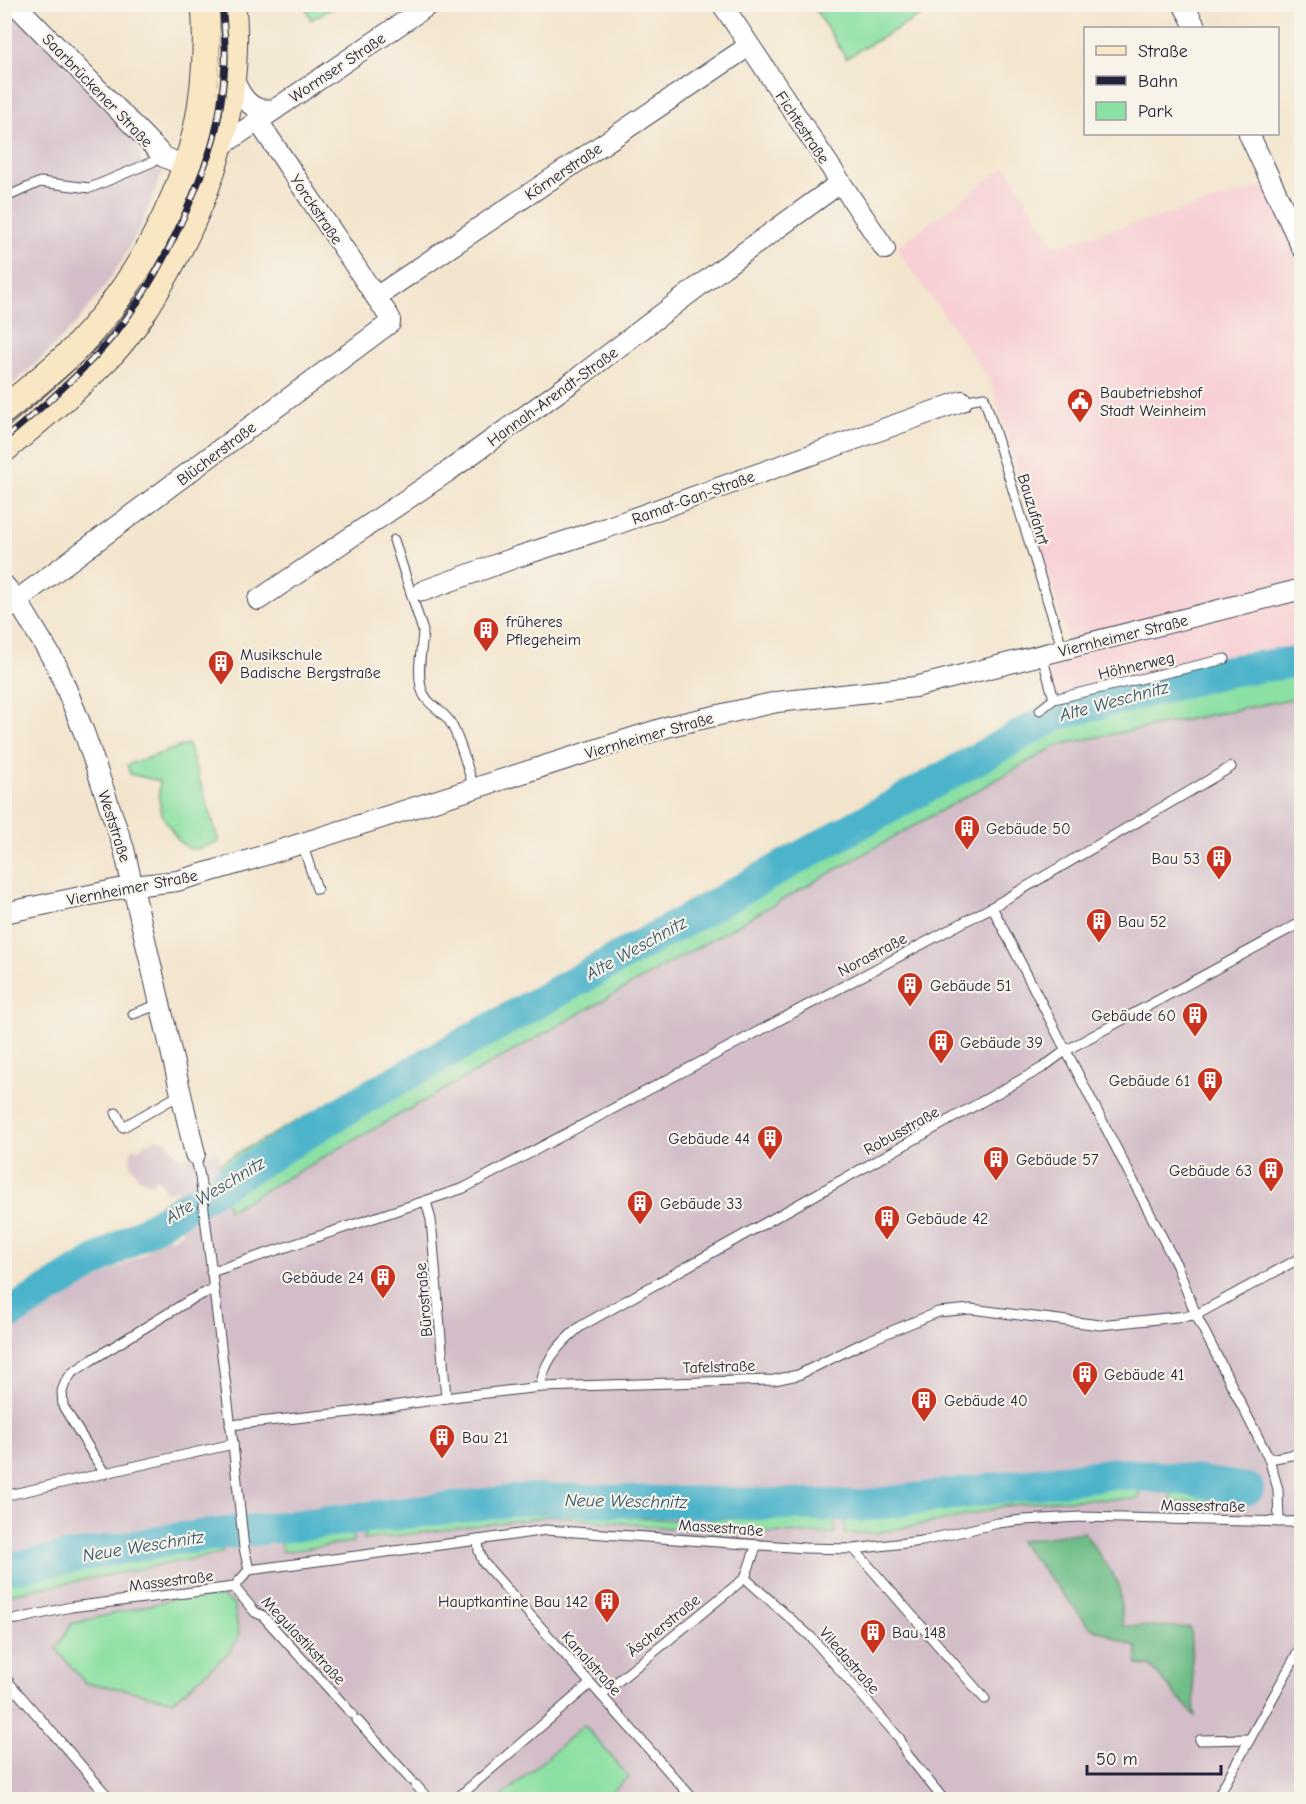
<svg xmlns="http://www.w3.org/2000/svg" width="1306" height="1804" font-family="'Comic Neue',sans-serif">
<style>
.built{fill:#f7cfd4}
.industrial{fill:#d2bdc8}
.green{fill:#8be0a3;stroke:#56816f;stroke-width:1.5}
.forest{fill:#70be89;stroke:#497062;stroke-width:1.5}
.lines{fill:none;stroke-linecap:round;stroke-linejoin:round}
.river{stroke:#4bb3ca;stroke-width:32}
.lane-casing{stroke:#413f51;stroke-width:11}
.street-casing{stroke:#413f51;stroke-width:22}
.secondary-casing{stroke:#413f51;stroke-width:29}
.lane{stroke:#fff;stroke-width:9}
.street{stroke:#fff;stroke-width:20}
.secondary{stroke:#f9e7c3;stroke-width:27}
.rail-casing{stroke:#22223b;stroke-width:7}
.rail{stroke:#f7f3e8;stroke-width:4.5;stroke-dasharray:14;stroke-linecap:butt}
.labels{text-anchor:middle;stroke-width:4.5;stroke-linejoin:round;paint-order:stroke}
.street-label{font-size:16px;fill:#22223b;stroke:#f7f3e8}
.poi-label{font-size:16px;fill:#22223b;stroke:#f7f3e8;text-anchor:start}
.water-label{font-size:18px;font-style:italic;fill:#30556d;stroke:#f7f3e8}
</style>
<rect width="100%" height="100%" fill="#f7f3e8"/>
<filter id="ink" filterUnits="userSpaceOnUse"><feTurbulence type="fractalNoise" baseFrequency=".0167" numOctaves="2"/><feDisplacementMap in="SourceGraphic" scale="12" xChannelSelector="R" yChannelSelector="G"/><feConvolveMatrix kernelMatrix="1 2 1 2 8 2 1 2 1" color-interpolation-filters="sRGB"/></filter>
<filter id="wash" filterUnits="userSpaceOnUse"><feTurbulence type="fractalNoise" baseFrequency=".008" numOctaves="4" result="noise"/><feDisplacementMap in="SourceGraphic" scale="24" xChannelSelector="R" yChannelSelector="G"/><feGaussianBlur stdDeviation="1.35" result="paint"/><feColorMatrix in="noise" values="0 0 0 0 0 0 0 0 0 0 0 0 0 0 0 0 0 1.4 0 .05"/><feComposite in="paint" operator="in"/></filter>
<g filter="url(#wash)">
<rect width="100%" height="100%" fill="#f3e5cd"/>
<polygon class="built" points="1006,166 1054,246 1267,186 1301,257 1301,655 1049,712 1040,673 1070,646 992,383 896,248"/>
<g class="industrial">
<polygon points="8,4 137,144 143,171 163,169 141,226 122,261 100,293 76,323 45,355 5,391 4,5"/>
<polygon points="1301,697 1301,1799 5,1800 5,1335 51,1305 147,1252 150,1247 167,1237 172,1239 182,1232 178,1188 166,1193 158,1179 154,1179 154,1184 146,1182 138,1177 131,1165 130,1156 133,1147 138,1150 144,1143 154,1140 154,1138 162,1139 168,1143 179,1157 219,1152 228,1211 1058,745"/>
</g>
<g class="green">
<polygon points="305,5 338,5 311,20"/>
<polygon points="815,5 815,4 939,5 846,58 813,6"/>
<polygon points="1301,655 1301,697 1058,745 228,1211 220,1163 346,1094 518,1003 659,921 1049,712"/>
<path d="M188 744 219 842C211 844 199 850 192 849 185 848 181 843 177 838 160 815 158 810 159 781L130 774 127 765Z"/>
<polygon points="1140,1485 1138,1499 1058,1500 1004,1506 961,1517 876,1533 845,1534 845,1517 903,1513 951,1502 1059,1486"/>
<polygon points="1172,1488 1241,1489 1242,1501 1171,1502"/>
<polygon points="551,1511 699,1522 698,1531 553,1516 364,1540 366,1527"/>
<polygon points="710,1519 834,1519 835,1533 710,1532"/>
<polygon points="353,1524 353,1542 282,1552 280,1532"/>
<polygon points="220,1539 223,1553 5,1595 5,1574"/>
<polygon points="182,1597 222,1597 234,1604 239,1635 230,1652 173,1701 123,1689 85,1683 56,1649 71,1624"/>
<polygon points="584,1725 629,1777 603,1799 499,1799"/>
</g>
<polygon class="forest" points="1084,1532 1119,1584 1123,1626 1190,1627 1195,1716 1150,1666 1137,1665 1137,1648 1090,1627 1019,1541"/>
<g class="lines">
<g class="river">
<polyline points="4,1317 365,1098 1058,714 1227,671 1302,661"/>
<polyline points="4,1569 175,1539 530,1499 860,1506 1115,1473 1180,1479 1248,1489"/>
</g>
</g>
</g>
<g filter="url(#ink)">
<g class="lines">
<g class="lane-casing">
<g id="lane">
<polyline points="4,198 40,182 90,188 164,157"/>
<polyline points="962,401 984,397 1063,650"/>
<path d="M394 540 423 631C422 650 417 668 421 687 425 705 441 708 450 722 461 740 467 768 474 788"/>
<polyline points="4,618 21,607"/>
<polyline points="1042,656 1054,699"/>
<polyline points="1040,710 1054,699 1225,659"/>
<polyline points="302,843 317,889"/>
<polyline points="992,907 1177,1266 1196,1315 1269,1459 1278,1489 1279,1522"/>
<polyline points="133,1014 160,1004"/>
<polyline points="116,1113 123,1127 181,1094"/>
<polyline points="195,1154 200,1177 233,1444 244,1548 249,1570"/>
<polyline points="426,1201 431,1220 446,1398"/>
<polyline points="211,1272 464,1188 992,907 1231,767"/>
<path d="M541 1387C542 1362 562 1341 581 1326L1042 1068 1065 1051 1302 922"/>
<polyline points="230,1425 352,1412 460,1396 541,1387 774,1380 798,1375 865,1342 938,1312 971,1309 1100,1325 1196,1315 1302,1257"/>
<polyline points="1269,1459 1302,1453"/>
<polyline points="105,1474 63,1406 62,1391 66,1381 72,1373 90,1361 190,1300 213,1289"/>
<polyline points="4,1496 233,1444"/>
<polyline points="478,1540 479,1551 483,1562 694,1800"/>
<polyline points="854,1549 985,1699"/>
<polyline points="745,1578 811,1637 900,1739 906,1753 944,1800"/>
<polyline points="234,1587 255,1612 263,1616 352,1714"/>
<polyline points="4,1620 18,1619 71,1607 234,1587 249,1570 478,1540 546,1530 805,1548 854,1549 922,1541 998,1523 1023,1520 1081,1517 1288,1522 1302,1521"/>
<polyline points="4,1676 11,1685 111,1800"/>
<polyline points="601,1695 745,1578 757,1544"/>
<polyline points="357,1720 411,1780"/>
<polyline points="1200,1740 1250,1739"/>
<polyline points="416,1785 429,1800"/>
<polyline points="455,1800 590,1684"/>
<polyline points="1216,1800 1302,1645"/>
</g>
</g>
<g class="street-casing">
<g id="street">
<polyline points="15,4 164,157 187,167 227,142 430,4"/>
<polyline points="722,4 885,249"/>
<polyline points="1183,4 1196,28"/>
<path d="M232 75C237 88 244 104 259 109 263 110 269 109 274 110"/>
<polyline points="1249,134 1302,248"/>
<polyline points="376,297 749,46"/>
<polyline points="4,585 17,600 57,666 85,735 124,849 195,1154"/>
<polyline points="423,591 517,557 606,528 962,401"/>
<polyline points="17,600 390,323 390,318 376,297 258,121"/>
<polyline points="258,600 450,470 575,380 724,267 840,183"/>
<polyline points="4,913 133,886 177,881 240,863 670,726 777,702 915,687 1302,589"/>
</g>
</g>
<g class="secondary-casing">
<g id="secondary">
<path d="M4 410C28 390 52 371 74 350 123 299 163 234 186 167 204 119 209 56 205 4"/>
<path d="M4 449C41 417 80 386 113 351 135 327 151 299 167 271 212 190 241 99 232 4"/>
</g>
</g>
<use href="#lane" class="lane"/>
<use href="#street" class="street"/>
<use href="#secondary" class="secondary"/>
<g class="rail-casing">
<path id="rail" d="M4 439C38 411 72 382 102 349 151 294 184 223 209 154 218 128 223 91 225 64 226 44 224 24 222 4"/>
</g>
<use href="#rail" class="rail"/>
</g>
</g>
<defs>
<g id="civic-pin" transform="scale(1.35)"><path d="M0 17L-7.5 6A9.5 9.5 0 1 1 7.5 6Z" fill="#c8321e" stroke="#f7f3e8"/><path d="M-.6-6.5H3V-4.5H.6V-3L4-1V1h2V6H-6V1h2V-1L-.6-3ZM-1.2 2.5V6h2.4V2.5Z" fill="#fff"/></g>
<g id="building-pin" transform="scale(1.35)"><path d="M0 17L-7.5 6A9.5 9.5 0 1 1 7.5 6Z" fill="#c8321e" stroke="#f7f3e8"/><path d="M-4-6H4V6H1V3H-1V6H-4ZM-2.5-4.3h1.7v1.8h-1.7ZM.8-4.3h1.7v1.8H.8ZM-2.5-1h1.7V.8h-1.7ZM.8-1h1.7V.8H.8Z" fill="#fff"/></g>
</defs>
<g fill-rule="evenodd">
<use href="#civic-pin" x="1080" y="401"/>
<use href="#building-pin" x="486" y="630"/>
<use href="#building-pin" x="221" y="663"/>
<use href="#building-pin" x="967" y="828"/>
<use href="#building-pin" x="1219" y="858"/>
<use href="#building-pin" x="1099" y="921"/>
<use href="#building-pin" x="910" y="985"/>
<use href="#building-pin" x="1195" y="1015"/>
<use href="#building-pin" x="941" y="1042"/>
<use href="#building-pin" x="1210" y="1080"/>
<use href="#building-pin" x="770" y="1138"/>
<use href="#building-pin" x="996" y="1159"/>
<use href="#building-pin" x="1271" y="1170"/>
<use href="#building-pin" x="640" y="1203"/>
<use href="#building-pin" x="887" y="1218"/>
<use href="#building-pin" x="383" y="1277"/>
<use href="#building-pin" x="1085" y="1374"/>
<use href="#building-pin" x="924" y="1400"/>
<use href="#building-pin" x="442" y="1437"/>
<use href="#building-pin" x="607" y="1601"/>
<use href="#building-pin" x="873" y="1632"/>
</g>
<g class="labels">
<g class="street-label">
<text transform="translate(337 67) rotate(-34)" y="6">Wormser Straße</text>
<text transform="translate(98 90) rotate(46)" y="6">Saarbrückener Straße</text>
<text transform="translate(803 127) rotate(56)" y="6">Fichtestraße</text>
<text transform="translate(563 171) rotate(-34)" y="6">Körnerstraße</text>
<text transform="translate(317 209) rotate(56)" y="6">Yorckstraße</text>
<text transform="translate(552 396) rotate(-36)" y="6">Hannah-Arendt-Straße</text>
<text transform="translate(216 453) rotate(-37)" y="6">Blücherstraße</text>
<text transform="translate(693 497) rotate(-20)" y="6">Ramat-Gan-Straße</text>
<text transform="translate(1034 509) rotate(73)" y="6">Bauzufahrt</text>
<text transform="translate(1123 635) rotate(-14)" y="6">Viernheimer Straße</text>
<text transform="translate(1136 665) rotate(-13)" y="6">Höhnerweg</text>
<text transform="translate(649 735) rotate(-16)" y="6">Viernheimer Straße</text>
<text transform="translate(115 826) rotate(72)" y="6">Weststraße</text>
<text transform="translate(132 887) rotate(-11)" y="6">Viernheimer Straße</text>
<text transform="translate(872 954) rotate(-28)" y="6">Norastraße</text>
<text transform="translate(901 1130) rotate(-29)" y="6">Robusstraße</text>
<text transform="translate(423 1300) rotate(-95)" y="6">Bürostraße</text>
<text transform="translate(719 1366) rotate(-2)" y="6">Tafelstraße</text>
<text transform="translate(1203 1505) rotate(1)" y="6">Massestraße</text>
<text transform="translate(721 1527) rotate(4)" y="6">Massestraße</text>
<text transform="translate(171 1580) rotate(-7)" y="6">Massestraße</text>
<text transform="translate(663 1625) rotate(-39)" y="6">Äscherstraße</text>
<text transform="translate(304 1640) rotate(47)" y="6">Megulastikstraße</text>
<text transform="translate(850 1660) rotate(49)" y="6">Viledastraße</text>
<text transform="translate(592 1663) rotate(48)" y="6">Kanalstraße</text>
</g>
<g class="poi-label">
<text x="1100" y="398">Baubetriebshof<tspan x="1100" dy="18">Stadt Weinheim</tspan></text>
<text x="506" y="627">früheres<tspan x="506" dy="18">Pflegeheim</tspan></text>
<text x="240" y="660">Musikschule<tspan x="240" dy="18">Badische Bergstraße</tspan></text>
<text x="986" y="834">Gebäude 50</text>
<text x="1200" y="864" text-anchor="end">Bau 53</text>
<text x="1118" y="927">Bau 52</text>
<text x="930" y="991">Gebäude 51</text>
<text x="1176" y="1021" text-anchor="end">Gebäude 60</text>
<text x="960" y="1048">Gebäude 39</text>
<text x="1190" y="1086" text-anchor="end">Gebäude 61</text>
<text x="750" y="1144" text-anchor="end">Gebäude 44</text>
<text x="1016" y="1165">Gebäude 57</text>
<text x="1252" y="1176" text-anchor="end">Gebäude 63</text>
<text x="660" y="1209">Gebäude 33</text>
<text x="906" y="1224">Gebäude 42</text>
<text x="364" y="1283" text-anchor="end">Gebäude 24</text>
<text x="1104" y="1380">Gebäude 41</text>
<text x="944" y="1406">Gebäude 40</text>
<text x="462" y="1443">Bau 21</text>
<text x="588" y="1607" text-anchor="end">Hauptkantine Bau 142</text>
<text x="892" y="1638">Bau 148</text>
</g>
<g class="water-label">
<text transform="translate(1114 701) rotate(-15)" y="6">Alte Weschnitz</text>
<text transform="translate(636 948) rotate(-29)" y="6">Alte Weschnitz</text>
<text transform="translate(215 1190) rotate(-31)" y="6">Alte Weschnitz</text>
<text transform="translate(626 1501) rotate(1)" y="6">Neue Weschnitz</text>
<text transform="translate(143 1546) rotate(-9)" y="6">Neue Weschnitz</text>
</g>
</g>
<rect width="1306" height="1804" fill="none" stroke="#f7f3e8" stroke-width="24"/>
<rect x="1084" y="27" width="195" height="108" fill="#f7f3e8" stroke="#a29fa3" stroke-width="1.5"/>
<rect x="1096" y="46" width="30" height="9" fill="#f9e7c3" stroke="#a29fa3" stroke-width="1.5"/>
<text x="1138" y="57" font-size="18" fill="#22223b">Straße</text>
<rect x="1096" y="76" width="30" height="9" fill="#22223b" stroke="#a29fa3" stroke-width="1.5"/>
<text x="1138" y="87" font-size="18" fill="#22223b">Bahn</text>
<rect x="1096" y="102" width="30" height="18" fill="#8be0a3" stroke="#a29fa3" stroke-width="1.5"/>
<text x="1138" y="117" font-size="18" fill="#22223b">Park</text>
<path d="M1087 1765v9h134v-9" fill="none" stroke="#22223b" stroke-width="3"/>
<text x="1096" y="1765" font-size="18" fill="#22223b" stroke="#f7f3e8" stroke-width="4.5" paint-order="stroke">50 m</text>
</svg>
